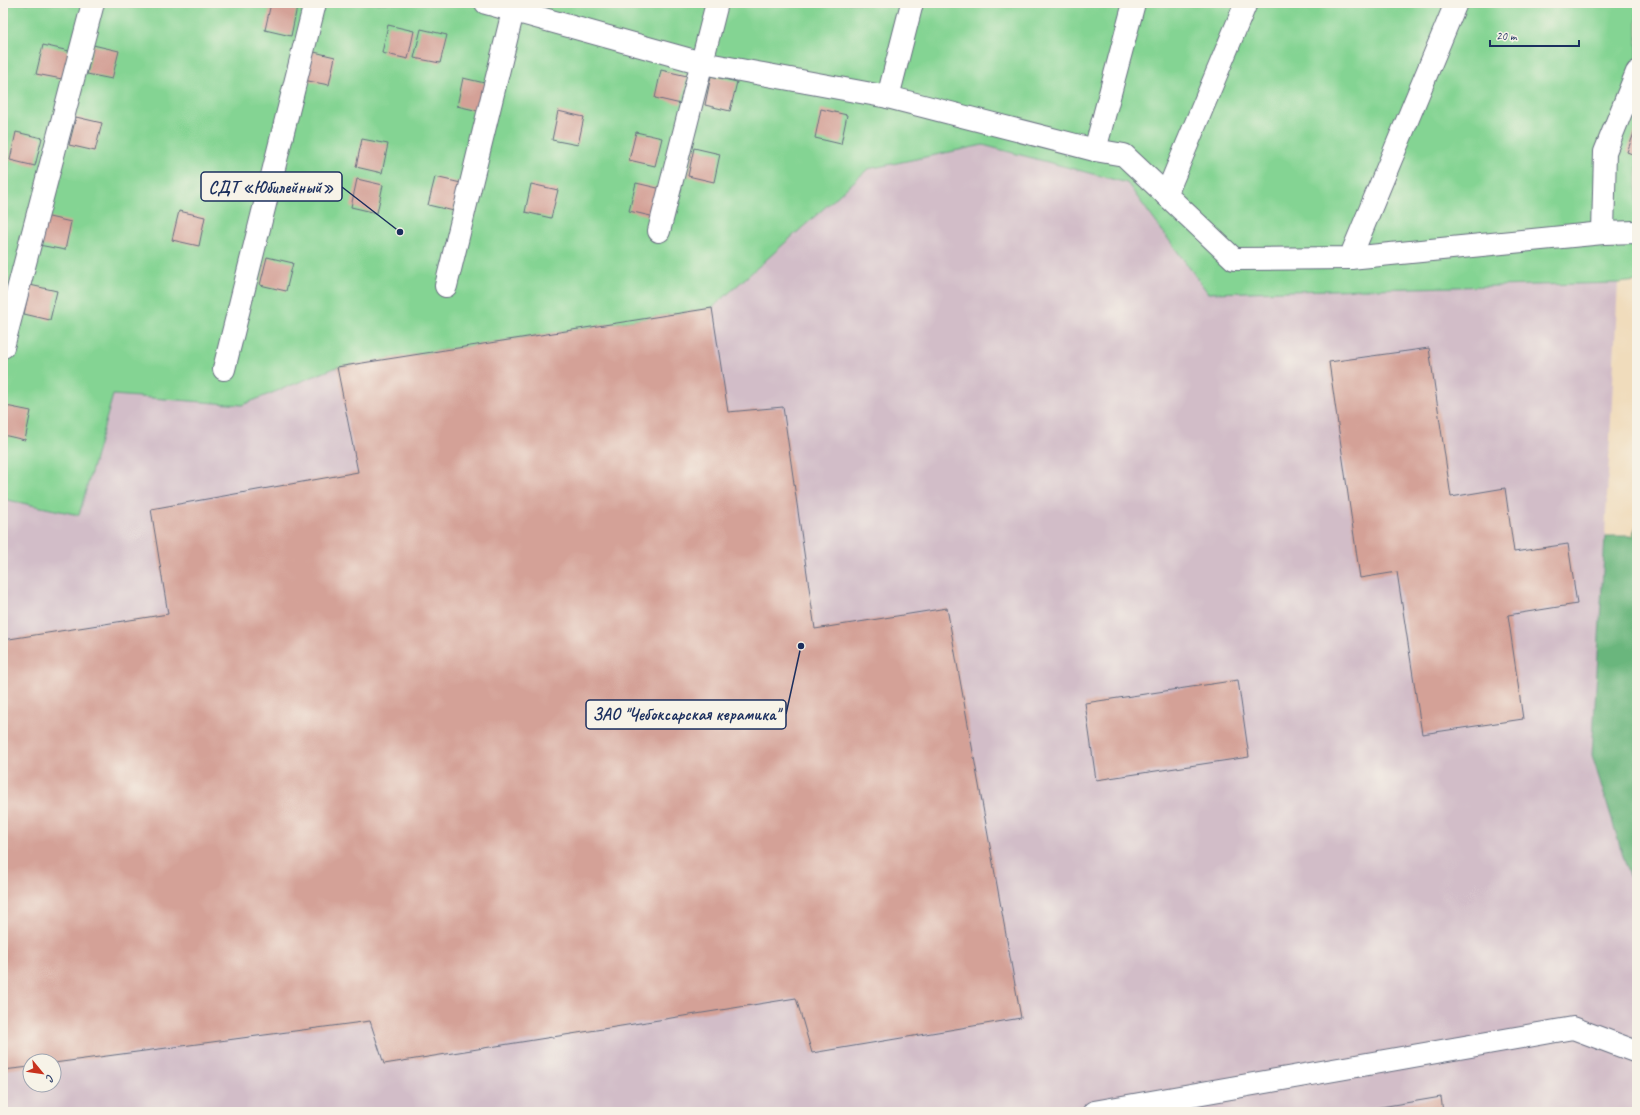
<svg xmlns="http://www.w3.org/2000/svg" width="1640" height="1115" font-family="Caveat,sans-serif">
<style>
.industrial{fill:#d2bdc8;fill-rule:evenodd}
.green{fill:#84d493;stroke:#508278}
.forest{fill:#6bb67d;stroke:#43726e}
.building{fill:#d4a197}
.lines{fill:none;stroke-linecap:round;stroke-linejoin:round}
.minor-casing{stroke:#666c7f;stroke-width:24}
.minor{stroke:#fff;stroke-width:22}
.leader{fill:none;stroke:#1b2f5e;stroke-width:1.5}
.callout-dot{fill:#1b2f5e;stroke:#f7f3e8;stroke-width:1.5}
.callout{fill:#f7f3e8;stroke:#1b2f5e;stroke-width:1.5}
.callout-label{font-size:17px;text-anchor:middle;font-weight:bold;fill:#1b2f5e}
</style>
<rect width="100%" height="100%" fill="#f7f3e8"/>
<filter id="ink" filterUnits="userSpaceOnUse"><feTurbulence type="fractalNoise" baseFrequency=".025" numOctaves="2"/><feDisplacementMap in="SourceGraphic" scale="8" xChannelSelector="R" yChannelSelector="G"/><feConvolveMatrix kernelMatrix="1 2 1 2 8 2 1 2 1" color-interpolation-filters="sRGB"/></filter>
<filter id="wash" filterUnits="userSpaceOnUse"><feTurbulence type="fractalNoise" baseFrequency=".012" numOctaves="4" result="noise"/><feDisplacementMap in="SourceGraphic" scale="16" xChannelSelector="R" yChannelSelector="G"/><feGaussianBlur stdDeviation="0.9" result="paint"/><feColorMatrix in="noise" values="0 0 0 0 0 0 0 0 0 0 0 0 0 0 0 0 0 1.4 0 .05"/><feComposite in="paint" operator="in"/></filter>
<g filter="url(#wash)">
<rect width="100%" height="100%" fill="#f0dcbc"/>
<path class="industrial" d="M983 145 1127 183 1208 293 1618 283 1605 536 1592 755 1634 892 1637 897V1112H3V499L79 514 113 394 242 405 337 367 712 308 868 169ZM30 1061H54V1085H30Z"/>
<polygon class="green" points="3,3 1637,3 1637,281 1618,283 1208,293 1127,183 983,145 868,169 712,308 337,367 242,405 113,395 79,515 3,499"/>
<polygon class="forest" points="1637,524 1637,897 1634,892 1592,755 1605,536 1632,536"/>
<g id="blocks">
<g class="building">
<polygon points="271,3 297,7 291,36 265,30"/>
<polygon points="388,25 414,31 408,59 382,53"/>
<polygon points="421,29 447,35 440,63 414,58"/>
<polygon points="43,45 69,51 62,79 36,74"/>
<polygon points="93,45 119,51 112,79 87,74"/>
<polygon points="310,51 335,57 329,85 303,80"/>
<polygon points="661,70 687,76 681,104 655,98"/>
<polygon points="711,76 737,82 730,111 705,105"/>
<polygon points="463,78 489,84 483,112 457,106"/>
<polygon points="821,109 847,115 841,144 815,138"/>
<polygon points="558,111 584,117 578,145 552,140"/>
<polygon points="76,117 102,123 95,151 69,145"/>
<polygon points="1637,125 1637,156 1627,152"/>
<polygon points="16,132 42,138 35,166 10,160"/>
<polygon points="636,132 662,138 655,166 629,160"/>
<polygon points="362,139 388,144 382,173 356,167"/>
<polygon points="694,148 720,154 714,182 688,176"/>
<polygon points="435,177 461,183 454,211 428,205"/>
<polygon points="357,179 383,185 377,213 351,207"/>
<polygon points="636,183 662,189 655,217 629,211"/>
<polygon points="531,184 558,190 551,218 525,212"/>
<polygon points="179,211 205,217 199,246 172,240"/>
<polygon points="45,216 71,222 65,250 39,245"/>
<polygon points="267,257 293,263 286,291 260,285"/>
<polygon points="30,285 57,291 50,320 24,314"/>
<polygon points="712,308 728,412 783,407 815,629 947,608 1021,1018 812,1053 796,998 384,1064 370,1021 54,1063 54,1061 30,1061 30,1067 3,1070 3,640 168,614 151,509 358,472 337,367"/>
<polygon points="1429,348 1451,497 1505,488 1514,552 1568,544 1577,604 1508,615 1523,719 1422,734 1397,572 1360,578 1329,362"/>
<polygon points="6,406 31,411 25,440 3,435 3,417"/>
<polygon points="1238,680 1249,757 1096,780 1085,703"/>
<polygon points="1441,1097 1443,1112 1357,1112 1357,1111"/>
</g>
</g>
</g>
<g filter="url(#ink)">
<use href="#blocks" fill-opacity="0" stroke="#666c7f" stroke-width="1"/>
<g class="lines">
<g class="minor-casing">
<g id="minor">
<polyline points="486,3 702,63 888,97 1095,150 1124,155 1234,259 1350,258 1603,233 1637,232"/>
<polyline points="888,97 912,3"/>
<polyline points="1095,150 1134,3"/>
<polyline points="1166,195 1246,3"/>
<polyline points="659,231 717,3"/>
<polyline points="1603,233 1605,152 1637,72"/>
<polyline points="1350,258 1456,3"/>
<polyline points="446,286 515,3"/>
<polyline points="3,347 93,3"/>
<polyline points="224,369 315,3"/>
<polyline points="1094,1112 1573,1028 1637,1052"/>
</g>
</g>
<use href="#minor" class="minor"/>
</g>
</g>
<path class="leader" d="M400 232L342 187M801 646L786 714"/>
<g class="callout-dot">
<circle cx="400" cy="232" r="4"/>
<circle cx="801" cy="646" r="4"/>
</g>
<g class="callout">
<rect x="201" y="172" width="141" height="29" rx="4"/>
<rect x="586" y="700" width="200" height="29" rx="4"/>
</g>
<g class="callout-label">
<text x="271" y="193">СДТ «Юбилейный»</text>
<text x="686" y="720">ЗАО "Чебоксарская керамика"</text>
</g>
<rect width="1640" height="1115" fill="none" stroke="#f7f3e8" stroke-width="16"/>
<g transform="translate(42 1073) rotate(119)"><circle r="19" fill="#f7f3e8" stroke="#9fa5b1"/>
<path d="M0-3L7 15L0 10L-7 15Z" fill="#c8321e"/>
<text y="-6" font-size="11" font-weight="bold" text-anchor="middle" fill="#1b2f5e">С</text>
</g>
<path d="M1490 40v6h89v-6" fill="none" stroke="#1b2f5e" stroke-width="2"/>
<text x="1496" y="40" font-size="12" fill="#1b2f5e" stroke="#f7f3e8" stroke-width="3" paint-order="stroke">20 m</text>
</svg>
